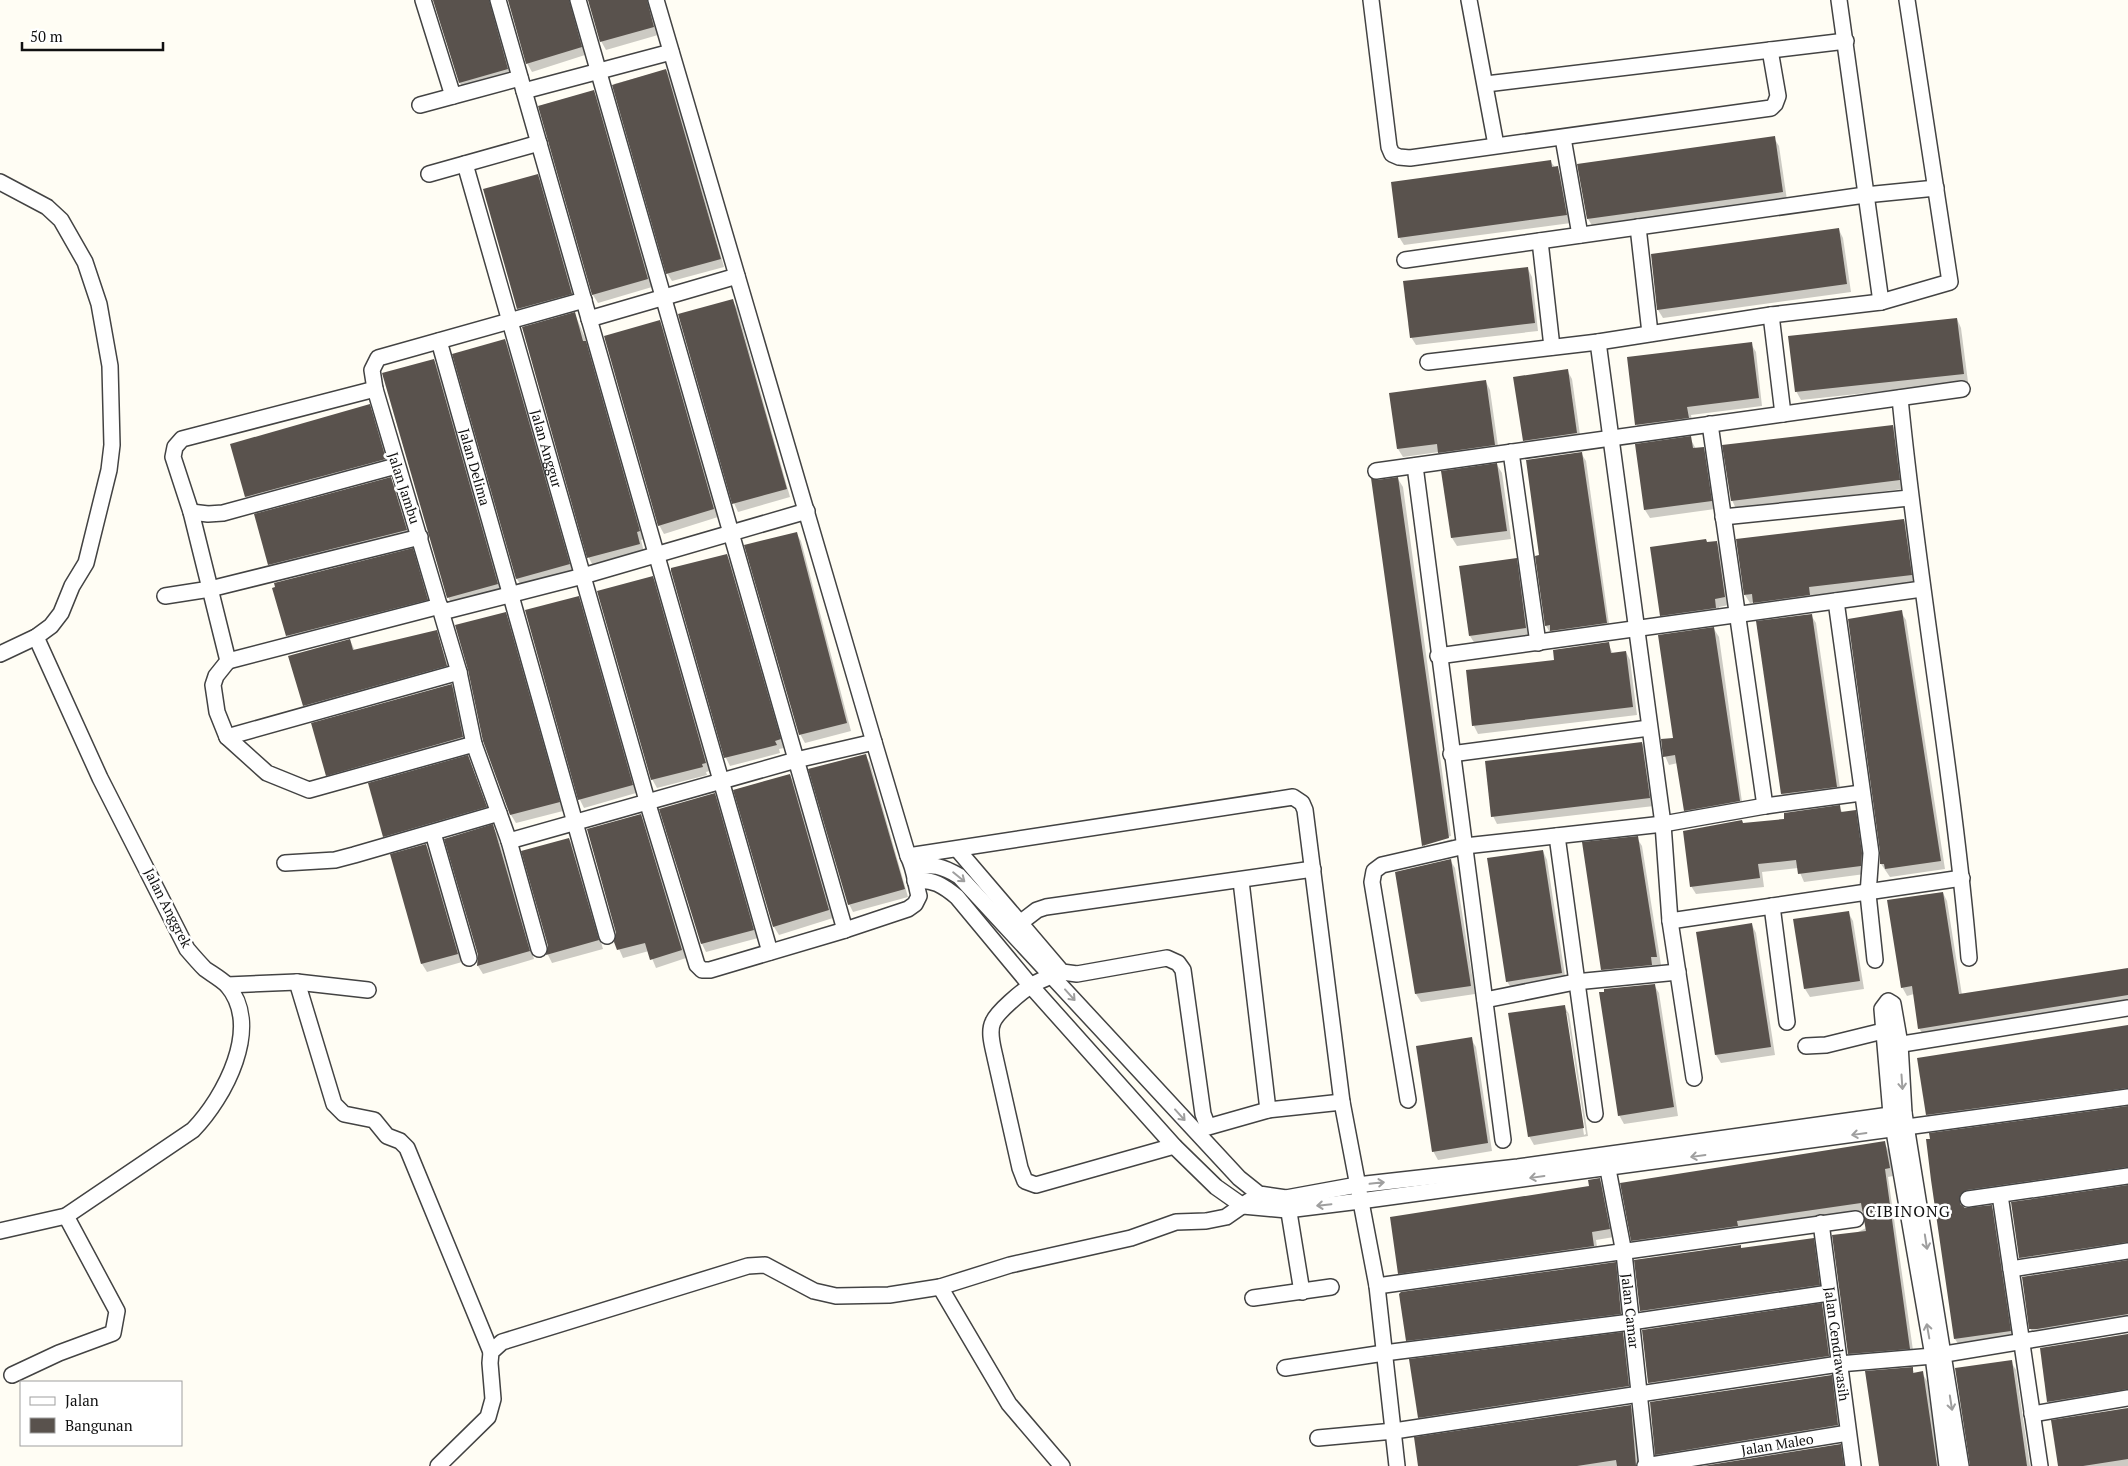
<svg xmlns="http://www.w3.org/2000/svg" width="2128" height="1466" font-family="'PT Serif',serif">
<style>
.shadow{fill:#0003;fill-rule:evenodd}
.building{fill:#59524d}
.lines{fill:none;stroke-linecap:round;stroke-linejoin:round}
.minor-casing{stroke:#434343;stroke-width:18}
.minor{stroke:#fff;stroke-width:15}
.oneway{stroke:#9f9f9f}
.labels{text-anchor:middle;stroke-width:5;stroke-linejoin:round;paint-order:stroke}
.street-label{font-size:14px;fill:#101010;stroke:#fff}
.quarter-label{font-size:16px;letter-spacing:1px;fill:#101010;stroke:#fff}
</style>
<rect width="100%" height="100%" fill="#fffdf4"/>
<g class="shadow">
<polygon points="433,0 499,0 493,6 493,12 512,78 465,91 460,83"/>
<polygon points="508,0 579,0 575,2 573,11 585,55 532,72 527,63"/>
<polygon points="586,0 651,0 651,12 658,35 606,50 601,41 589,1"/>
<polygon points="666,70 671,78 724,267 672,281 667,273 614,84"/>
<polygon points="593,91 598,99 652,287 598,303 593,295 539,106"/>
<polygon points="1774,138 1779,146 1787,200 1593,227 1588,219"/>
<polygon points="1550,161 1562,176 1571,223 1404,245 1399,237"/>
<polygon points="537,175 542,183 576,302 523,317 518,309"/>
<polygon points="1839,230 1843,238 1851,292 1663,318 1658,310 1652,255"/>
<polygon points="1528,269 1532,277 1538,331 1416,345 1411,337"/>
<polygon points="732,300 737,308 790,497 738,512 734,503"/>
<polygon points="575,314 590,350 644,539 641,540 644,552 593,566 589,558"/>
<polygon points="1957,319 1961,328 1968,382 1801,400 1796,391"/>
<polygon points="660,322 664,330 718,517 664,534 659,525"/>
<polygon points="505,340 509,348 573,573 522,587 517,579"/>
<polygon points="1751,344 1756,352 1762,406 1691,415 1693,426 1641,433 1637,425 1629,358"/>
<polygon points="434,360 438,369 502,592 453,606 448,597"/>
<polygon points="1567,370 1572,379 1581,442 1529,449 1524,441"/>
<polygon points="1486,382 1490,390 1499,453 1444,461 1439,452 1403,457 1398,449 1391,394"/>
<polygon points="369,406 374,414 390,467 251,505 246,497 231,445"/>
<polygon points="1893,426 1897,434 1903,489 1736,509 1732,500"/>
<polygon points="1690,438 1696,449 1703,448 1708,457 1715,509 1650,518 1645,510"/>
<polygon points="1581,453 1586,461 1610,631 1551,634 1546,626 1541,556"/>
<polygon points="1497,465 1502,473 1511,539 1457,546 1452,538 1442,472"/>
<polygon points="391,478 395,487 411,539 274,573 270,564"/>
<polygon points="1398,479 1403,487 1451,836 1425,844 1425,847 1452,839 1453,846 1428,854 1424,846 1400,681"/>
<polygon points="1904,520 1908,529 1916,583 1812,596 1813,603 1759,611 1755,602 1750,603 1745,595"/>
<polygon points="796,533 801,541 851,731 805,743 800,734"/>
<polygon points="1717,543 1721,551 1729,605 1719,607 1720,616 1666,624 1661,615 1707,544"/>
<polygon points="412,550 417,558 431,608 292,644 288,636 274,589"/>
<polygon points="727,555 731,563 784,748 779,749 780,753 730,766 726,758 673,569"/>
<polygon points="1516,560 1521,568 1530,637 1475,644 1470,636 1461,568"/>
<polygon points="652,577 657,585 710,771 706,772 707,775 657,788 652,779"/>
<polygon points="578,598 583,606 636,793 584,808 580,800 526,611"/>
<polygon points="1901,612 1906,620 1945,869 1890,877 1881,864"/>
<polygon points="505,614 510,622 563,811 516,823 511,815"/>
<polygon points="1811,615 1816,623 1841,795 1787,802 1782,794 1757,623"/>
<polygon points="1714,629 1719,637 1743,809 1690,819 1685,810 1678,763 1669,765 1665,756 1675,739"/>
<polygon points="436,631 451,674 308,714 304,706 350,640 355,651"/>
<polygon points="1608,643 1613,654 1626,652 1630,660 1637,715 1478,734 1474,726 1556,661"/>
<polygon points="451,685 456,693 467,746 332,783 327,775"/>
<polygon points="1642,743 1647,751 1654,806 1497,824 1493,816"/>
<polygon points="865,755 870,763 908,897 853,912 849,904"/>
<polygon points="468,757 490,815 389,844 384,836"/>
<polygon points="790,775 794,783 833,918 779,935 774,927 735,790"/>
<polygon points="714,794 719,802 758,938 706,952 702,944 661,810"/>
<polygon points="1839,807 1843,813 1855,811 1860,819 1866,862 1865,874 1804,882 1798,868 1762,872 1764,887 1696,894 1691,886 1743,825 1786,820"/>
<polygon points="641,815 645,824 686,958 656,968 649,951 623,958 616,942"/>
<polygon points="492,826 497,834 534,959 483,974 478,966"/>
<polygon points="1637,838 1642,846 1661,965 1655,965 1656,973 1607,978 1602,970"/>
<polygon points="569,839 574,847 603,949 552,963 548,955"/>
<polygon points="426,845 430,853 462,962 427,972 422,964"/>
<polygon points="1543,851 1547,860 1566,982 1512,990 1507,981"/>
<polygon points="1450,860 1455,868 1475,994 1421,1002 1416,994 1397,873"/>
<polygon points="1943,893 1947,901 1962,995 2128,969 2128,1004 1924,1036 1919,1028 1914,994 1907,996 1902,987"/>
<polygon points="1848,912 1853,921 1864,989 1810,997 1805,989 1794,920"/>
<polygon points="1752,925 1756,933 1775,1055 1721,1063 1716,1055"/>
<polygon points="1654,985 1659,993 1678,1116 1624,1124 1619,1115"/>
<path d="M1564 1006 1569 1014 1588 1136 1534 1145 1529 1136ZM1565 1013H1567L1586 1134 1584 1135Z"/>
<polygon points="2128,1026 2128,1096 1932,1123 1927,1114"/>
<polygon points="1471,1039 1476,1047 1492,1151 1438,1160 1433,1151"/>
<polygon points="2128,1108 2128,1175 1966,1200 1963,1209 1991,1206 1996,1215 2014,1339 1960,1347 1955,1339 1928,1140"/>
<polygon points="1884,1143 1889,1151 1893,1176 1888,1177 1914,1357 1854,1362 1849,1353 1854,1234 1866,1228 1864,1211 1741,1229 1637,1249 1632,1241"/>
<polygon points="1599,1179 1604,1188 1614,1237 1596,1240 1598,1254 1404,1281 1400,1273 1590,1187"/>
<polygon points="2128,1187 2128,1250 2025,1266 2020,1258 2012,1203"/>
<polygon points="1813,1239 1818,1248 1824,1293 1646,1319 1641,1311 1740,1246 1742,1249"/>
<polygon points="2128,1262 2128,1323 2035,1337 2030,1328"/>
<polygon points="1615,1263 1620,1272 1625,1322 1412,1349 1408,1340"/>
<polygon points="1821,1305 1826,1313 1833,1364 1653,1391 1649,1383 1643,1331"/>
<polygon points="1622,1334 1627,1342 1633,1394 1424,1426 1419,1418"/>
<polygon points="2128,1335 2128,1397 2053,1409 2048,1401"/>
<polygon points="2011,1362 2016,1370 2030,1466 1971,1466"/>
<polygon points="1912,1368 1915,1374 1922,1373 1927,1381 1939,1466 1880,1466"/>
<polygon points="1831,1376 1836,1384 1842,1433 1661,1463 1656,1454"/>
<polygon points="1630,1406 1635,1414 1639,1466 1420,1466"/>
<polygon points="2128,1409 2128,1466 2059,1466"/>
<polygon points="1840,1445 1845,1453 1846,1466 1707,1466"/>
</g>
<g class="building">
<polygon points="433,0 489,0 508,69 459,83"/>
<polygon points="508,0 569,0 582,47 526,64"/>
<polygon points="588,0 647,0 654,27 600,42"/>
<polygon points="666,69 721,259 666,274 612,85"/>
<polygon points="594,90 648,279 592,295 538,106"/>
<polygon points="1775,136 1783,192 1587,219 1577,164"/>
<polygon points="1551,160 1552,167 1558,166 1567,215 1398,238 1391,182"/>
<polygon points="538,174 572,294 517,309 483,189"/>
<polygon points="1839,228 1847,284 1657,310 1651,254"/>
<polygon points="1528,267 1535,323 1410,338 1403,281"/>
<polygon points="733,299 787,489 732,504 678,314"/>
<polygon points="575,312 583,341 586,341 640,531 637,532 640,544 587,558 522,327"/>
<polygon points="1957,318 1964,374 1795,392 1788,336"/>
<polygon points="660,320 714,509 658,526 604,336"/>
<polygon points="505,339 570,564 516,579 452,354"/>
<polygon points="1752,342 1759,398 1687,407 1689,418 1635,425 1627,357"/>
<polygon points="434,359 498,584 447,598 382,373"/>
<polygon points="1568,369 1577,433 1523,441 1513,377"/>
<polygon points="1486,380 1495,445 1438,453 1437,444 1397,449 1389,393"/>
<polygon points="370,404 386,459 245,497 230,444"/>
<polygon points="1893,425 1900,480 1731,501 1722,445"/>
<polygon points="1691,436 1693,448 1704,447 1712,501 1644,510 1635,444"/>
<polygon points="1582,452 1607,623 1550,631 1550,625 1545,626 1535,556 1539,555 1526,460"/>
<polygon points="1497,463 1507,531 1451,538 1441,471"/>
<polygon points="391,477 407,530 268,565 254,514"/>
<polygon points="1398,477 1449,838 1422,846 1371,478 1377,480"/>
<polygon points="1904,519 1912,575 1809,587 1810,595 1753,603 1752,594 1744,595 1736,539"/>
<polygon points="797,532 847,723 799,735 744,545"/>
<polygon points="1706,539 1707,542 1717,541 1725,597 1715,599 1716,608 1660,616 1650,547"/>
<polygon points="413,548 428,600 286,636 272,588 275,587 274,583"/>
<polygon points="727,554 781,739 775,741 777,745 724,758 671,571 671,568"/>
<polygon points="1517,558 1526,628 1469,636 1459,566"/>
<polygon points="653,576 706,763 702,764 703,767 651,780 597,591"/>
<polygon points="579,596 633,785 578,800 525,610"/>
<polygon points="1902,610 1941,861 1885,869 1884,864 1880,864 1880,852 1848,619"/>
<polygon points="506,612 560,802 510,815 483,741 468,670 455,625"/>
<polygon points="1812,614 1837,787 1781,794 1756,621"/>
<polygon points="1714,627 1740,801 1684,811 1675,755 1663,757 1661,739 1673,738 1658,635"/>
<polygon points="437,630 447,666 303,706 288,656 350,639 353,650"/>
<polygon points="1609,642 1611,653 1626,651 1633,707 1472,726 1466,670 1554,660 1553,650"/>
<polygon points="452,684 463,737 326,776 311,723"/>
<polygon points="1642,742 1650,798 1491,817 1485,761"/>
<polygon points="866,754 905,889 848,905 808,769"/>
<polygon points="468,755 487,807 383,837 368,783"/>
<polygon points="790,774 829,910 773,927 733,790"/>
<polygon points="715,793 754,930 701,944 659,809"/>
<polygon points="1840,805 1841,812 1856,810 1862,853 1861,866 1798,874 1796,860 1758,864 1760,878 1690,887 1683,831 1742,820 1743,823 1784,819 1784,813"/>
<polygon points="641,814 682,950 650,960 645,943 617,950 614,942 616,933 587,829"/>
<polygon points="493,824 530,951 477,966 478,955 444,839"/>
<polygon points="1638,836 1657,957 1651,957 1652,965 1601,970 1582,842"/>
<polygon points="569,838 599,940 546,955 548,946 521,851"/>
<polygon points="426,844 458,954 421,964 390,854"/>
<polygon points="1543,850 1562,973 1506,982 1487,858"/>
<polygon points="1451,859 1471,986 1415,994 1395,872"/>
<polygon points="1943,892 1959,994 2128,968 2128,995 1918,1029 1912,986 1901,988 1887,900"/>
<polygon points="1849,911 1860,981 1804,989 1793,919"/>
<polygon points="1752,923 1771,1047 1715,1055 1696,932"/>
<polygon points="1655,984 1674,1107 1618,1116 1599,992 1604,992 1604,989"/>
<polygon points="1565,1005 1584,1128 1528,1137 1508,1013"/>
<polygon points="2128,1025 2128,1088 1926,1115 1917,1058"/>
<polygon points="1472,1037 1488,1143 1432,1152 1416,1046"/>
<polygon points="2128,1106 2128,1167 1967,1190 1960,1195 1960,1204 1965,1208 1992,1205 2011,1331 1954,1339 1931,1180 1926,1139 1930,1139 1929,1133"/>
<polygon points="1885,1141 1890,1168 1885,1169 1910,1349 1848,1354 1832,1235 1866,1231 1861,1203 1737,1221 1738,1226 1631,1241 1620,1183"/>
<polygon points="1600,1178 1610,1229 1592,1232 1594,1246 1398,1274 1390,1217 1589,1186 1588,1180"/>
<polygon points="2128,1185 2128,1242 2019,1258 2011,1202"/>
<polygon points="1814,1238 1820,1285 1640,1311 1634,1260 1741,1245 1741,1248"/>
<polygon points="2128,1260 2128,1314 2037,1329 2029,1329 2022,1277"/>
<polygon points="1616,1262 1621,1314 1406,1341 1399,1294 1401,1292"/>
<polygon points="1822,1303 1829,1356 1648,1383 1642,1330"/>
<polygon points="1623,1332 1629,1386 1418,1418 1409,1359"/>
<polygon points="2128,1334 2128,1389 2047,1402 2040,1348"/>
<polygon points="2012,1360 2027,1466 1970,1466 1955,1368"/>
<polygon points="1913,1367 1913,1373 1923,1371 1937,1466 1879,1466 1865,1371"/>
<polygon points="1832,1375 1838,1425 1655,1455 1650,1402"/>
<polygon points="1631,1405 1636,1466 1617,1466 1616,1460 1577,1466 1418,1466 1414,1437"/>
<polygon points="2128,1408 2128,1459 2083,1466 2058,1466 2051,1420"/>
<polygon points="1841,1444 1844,1466 1703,1466"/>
</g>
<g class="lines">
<g class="minor-casing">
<g id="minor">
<polyline points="423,0 453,96"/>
<polyline points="498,0 770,952"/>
<polyline points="578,0 845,930"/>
<polyline points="1371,0 1389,147 1392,154 1399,157 1410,158 1771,108 1775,104 1778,96 1770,50"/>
<polyline points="1469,0 1496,145"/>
<polyline points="1839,0 1881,302"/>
<polyline points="1486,84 1846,41"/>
<polyline points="524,91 671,52"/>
<polyline points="420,105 520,78"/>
<polyline points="1563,138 1580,235"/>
<path id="s1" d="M465 164 650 811 697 965 702 970H710L845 930 908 909 915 904 919 896C915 882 915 870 908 856L874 742 656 0"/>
<polyline points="429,174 539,143"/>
<polyline points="0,182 47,207 61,220 85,262 99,304 110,366 112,445 109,470 86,563 72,586 61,613 51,626 36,637 0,654"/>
<polyline points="1638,227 1650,333"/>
<polyline points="1540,241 1552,347"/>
<polyline points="1405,260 1865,195 1936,188"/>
<polyline points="1771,315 1783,414"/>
<polyline points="589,319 737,276"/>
<path id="s2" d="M439 341 607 936"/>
<polyline points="1598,342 1663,824 1670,921 1694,1078"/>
<polyline points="1428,362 1598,342 1771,315 1881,302 1950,282 1907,0"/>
<polyline points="375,389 182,439 175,447 173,457 191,512 228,661 216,676 213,685 217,712 227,737 267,773 309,790 474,744"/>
<path d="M1900 398C1918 585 1953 770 1969 958"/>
<polyline points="1710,424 1765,806"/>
<polyline points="1511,452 1538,643"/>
<polyline points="1415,466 1503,1140"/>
<polyline points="1376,471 1962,389"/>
<polyline points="191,512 208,514 223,513 396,466"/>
<polyline points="1723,517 1909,498"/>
<polyline points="165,596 210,589 420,537"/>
<polyline points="1836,601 1871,853 1868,894 1875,960"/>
<polyline points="442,612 583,576 807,511"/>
<polyline points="1438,656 1922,589"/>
<polyline points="228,661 440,606"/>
<polyline points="227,737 459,672"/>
<polyline points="1451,754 1649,728"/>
<polyline points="433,833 469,958"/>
<polyline points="1557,836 1595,1114"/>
<polyline points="509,841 796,760 874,742"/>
<polyline points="957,849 1062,972 1077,974 1167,958 1178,963 1183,970 1203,1114 1208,1127 1268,1110 1342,1102"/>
<polyline points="908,856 1293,797 1302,803 1305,810 1342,1102 1377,1286 1397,1466"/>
<polyline points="285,863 335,860 354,855 499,813"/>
<path d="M914 869C931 862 944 867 959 876L1239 1178 1259 1194 1286 1198 1357 1185 1518 1167 1904 1113"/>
<path d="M915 881C932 878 944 886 957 897L1031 986 1174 1146 1216 1187 1243 1206 1287 1210 1360 1201 2128 1097"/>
<polyline points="1241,881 1268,1110"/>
<polyline points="1772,906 1787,1022"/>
<polyline points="1670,921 1962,878"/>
<polyline points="1020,923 1037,910 1046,907 1313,869"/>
<polyline points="539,949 509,841 474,744 459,672 375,389 372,370 378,358 584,300"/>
<path d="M1057 969C1051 978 1042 979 1032 985 1022 991 997 1012 993 1022 988 1032 993 1047 995 1057L1020 1168 1025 1181 1036 1185 1174 1146"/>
<polyline points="297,982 334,1104 344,1114 374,1120 387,1136 400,1141 407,1148 491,1352"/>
<polyline points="227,985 297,982 368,990"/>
<polyline points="1485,1000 1575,982 1678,972"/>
<polyline points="1806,1046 1826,1045 1883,1031"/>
<polyline points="1890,1046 2128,1008"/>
<polyline points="1408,1100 1372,882 1374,871 1382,865 1465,846 1663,824 1765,806 1861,793"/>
<path id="s3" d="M1606 1159 1624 1253 1647 1466"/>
<polyline points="2000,1195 2040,1466"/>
<polyline points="1968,1199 2128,1176"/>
<polyline points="1287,1200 1302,1292"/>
<path id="s4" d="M1821 1223 1853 1466"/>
<path d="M0 1231 66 1216 193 1130C224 1098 263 1027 227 985 221 979 212 974 205 969 199 963 193 956 187 949L100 778 36 637"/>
<polyline points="2011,1269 2128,1251"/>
<polyline points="1377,1286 1856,1219"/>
<polyline points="940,1287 1009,1404 1062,1466"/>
<polyline points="1253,1298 1331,1287"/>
<polyline points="1285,1368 1384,1353 1631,1322 1829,1293"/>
<polyline points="12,1375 59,1353 113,1333 117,1311 66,1216"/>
<polyline points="2032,1414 2128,1398"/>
<polyline points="1318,1438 1394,1431 1839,1364 1933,1356 2128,1324"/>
<polyline points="438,1466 488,1417 493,1399 490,1363 491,1352 502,1342 748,1266 765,1265 814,1291 836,1296 889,1295 940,1287 1010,1265 1131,1238 1176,1222 1206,1221 1226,1217 1249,1201"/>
<path id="s5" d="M1645 1466 1848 1433"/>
<polyline points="1947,1466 1933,1356 1891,1114 1882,1009 1888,1001 1893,1004 1900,1044 1904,1113 1961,1466"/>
</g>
</g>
<use href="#minor" class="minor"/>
</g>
<defs><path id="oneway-shaft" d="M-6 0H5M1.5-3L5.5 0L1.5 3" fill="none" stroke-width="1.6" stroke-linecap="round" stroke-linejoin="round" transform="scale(1.25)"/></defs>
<g class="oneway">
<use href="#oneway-shaft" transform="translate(959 877) rotate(39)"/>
<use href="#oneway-shaft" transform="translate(1070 995) rotate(48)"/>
<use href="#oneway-shaft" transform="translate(1902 1082) rotate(86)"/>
<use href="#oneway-shaft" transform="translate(1180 1115) rotate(48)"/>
<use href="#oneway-shaft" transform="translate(1859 1134) rotate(172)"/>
<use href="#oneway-shaft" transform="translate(1698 1156) rotate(172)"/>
<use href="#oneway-shaft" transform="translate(1537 1177) rotate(172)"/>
<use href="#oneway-shaft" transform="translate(1377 1183) rotate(-6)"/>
<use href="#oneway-shaft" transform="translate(1324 1205) rotate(174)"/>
<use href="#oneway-shaft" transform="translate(1926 1242) rotate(81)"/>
<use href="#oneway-shaft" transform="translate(1928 1331) rotate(-100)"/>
<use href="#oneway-shaft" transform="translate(1951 1403) rotate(81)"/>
</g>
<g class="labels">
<g class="street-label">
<text dy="5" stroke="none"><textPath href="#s1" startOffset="296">Jalan Anggur</textPath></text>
<text dy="5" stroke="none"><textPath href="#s2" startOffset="131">Jalan Delima</textPath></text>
<text transform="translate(404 488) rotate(72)" y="5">Jalan Jambu</text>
<text transform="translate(168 908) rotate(63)" y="5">Jalan Anggrek</text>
<text dy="5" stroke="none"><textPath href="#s3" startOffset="154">Jalan Camar</textPath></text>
<text dy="5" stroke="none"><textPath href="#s4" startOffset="122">Jalan Cendrawasih</textPath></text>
<text dy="5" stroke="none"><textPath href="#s5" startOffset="134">Jalan Maleo</textPath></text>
</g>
<g class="quarter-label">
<text x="1908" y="1217">CIBINONG</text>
</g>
</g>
<rect x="20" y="1381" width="162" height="65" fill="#ffffff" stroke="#9f9f9f"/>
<rect x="30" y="1397" width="25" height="8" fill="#ffffff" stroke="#9f9f9f"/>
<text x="65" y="1406" font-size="15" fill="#101010">Jalan</text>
<rect x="30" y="1418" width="25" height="15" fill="#59524d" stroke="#9f9f9f"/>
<text x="65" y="1431" font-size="15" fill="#101010">Bangunan</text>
<path d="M22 42v8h141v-8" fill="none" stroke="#101010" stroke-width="2.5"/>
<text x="30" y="42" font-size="15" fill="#101010" stroke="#ffffff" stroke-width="4" paint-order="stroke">50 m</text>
</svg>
